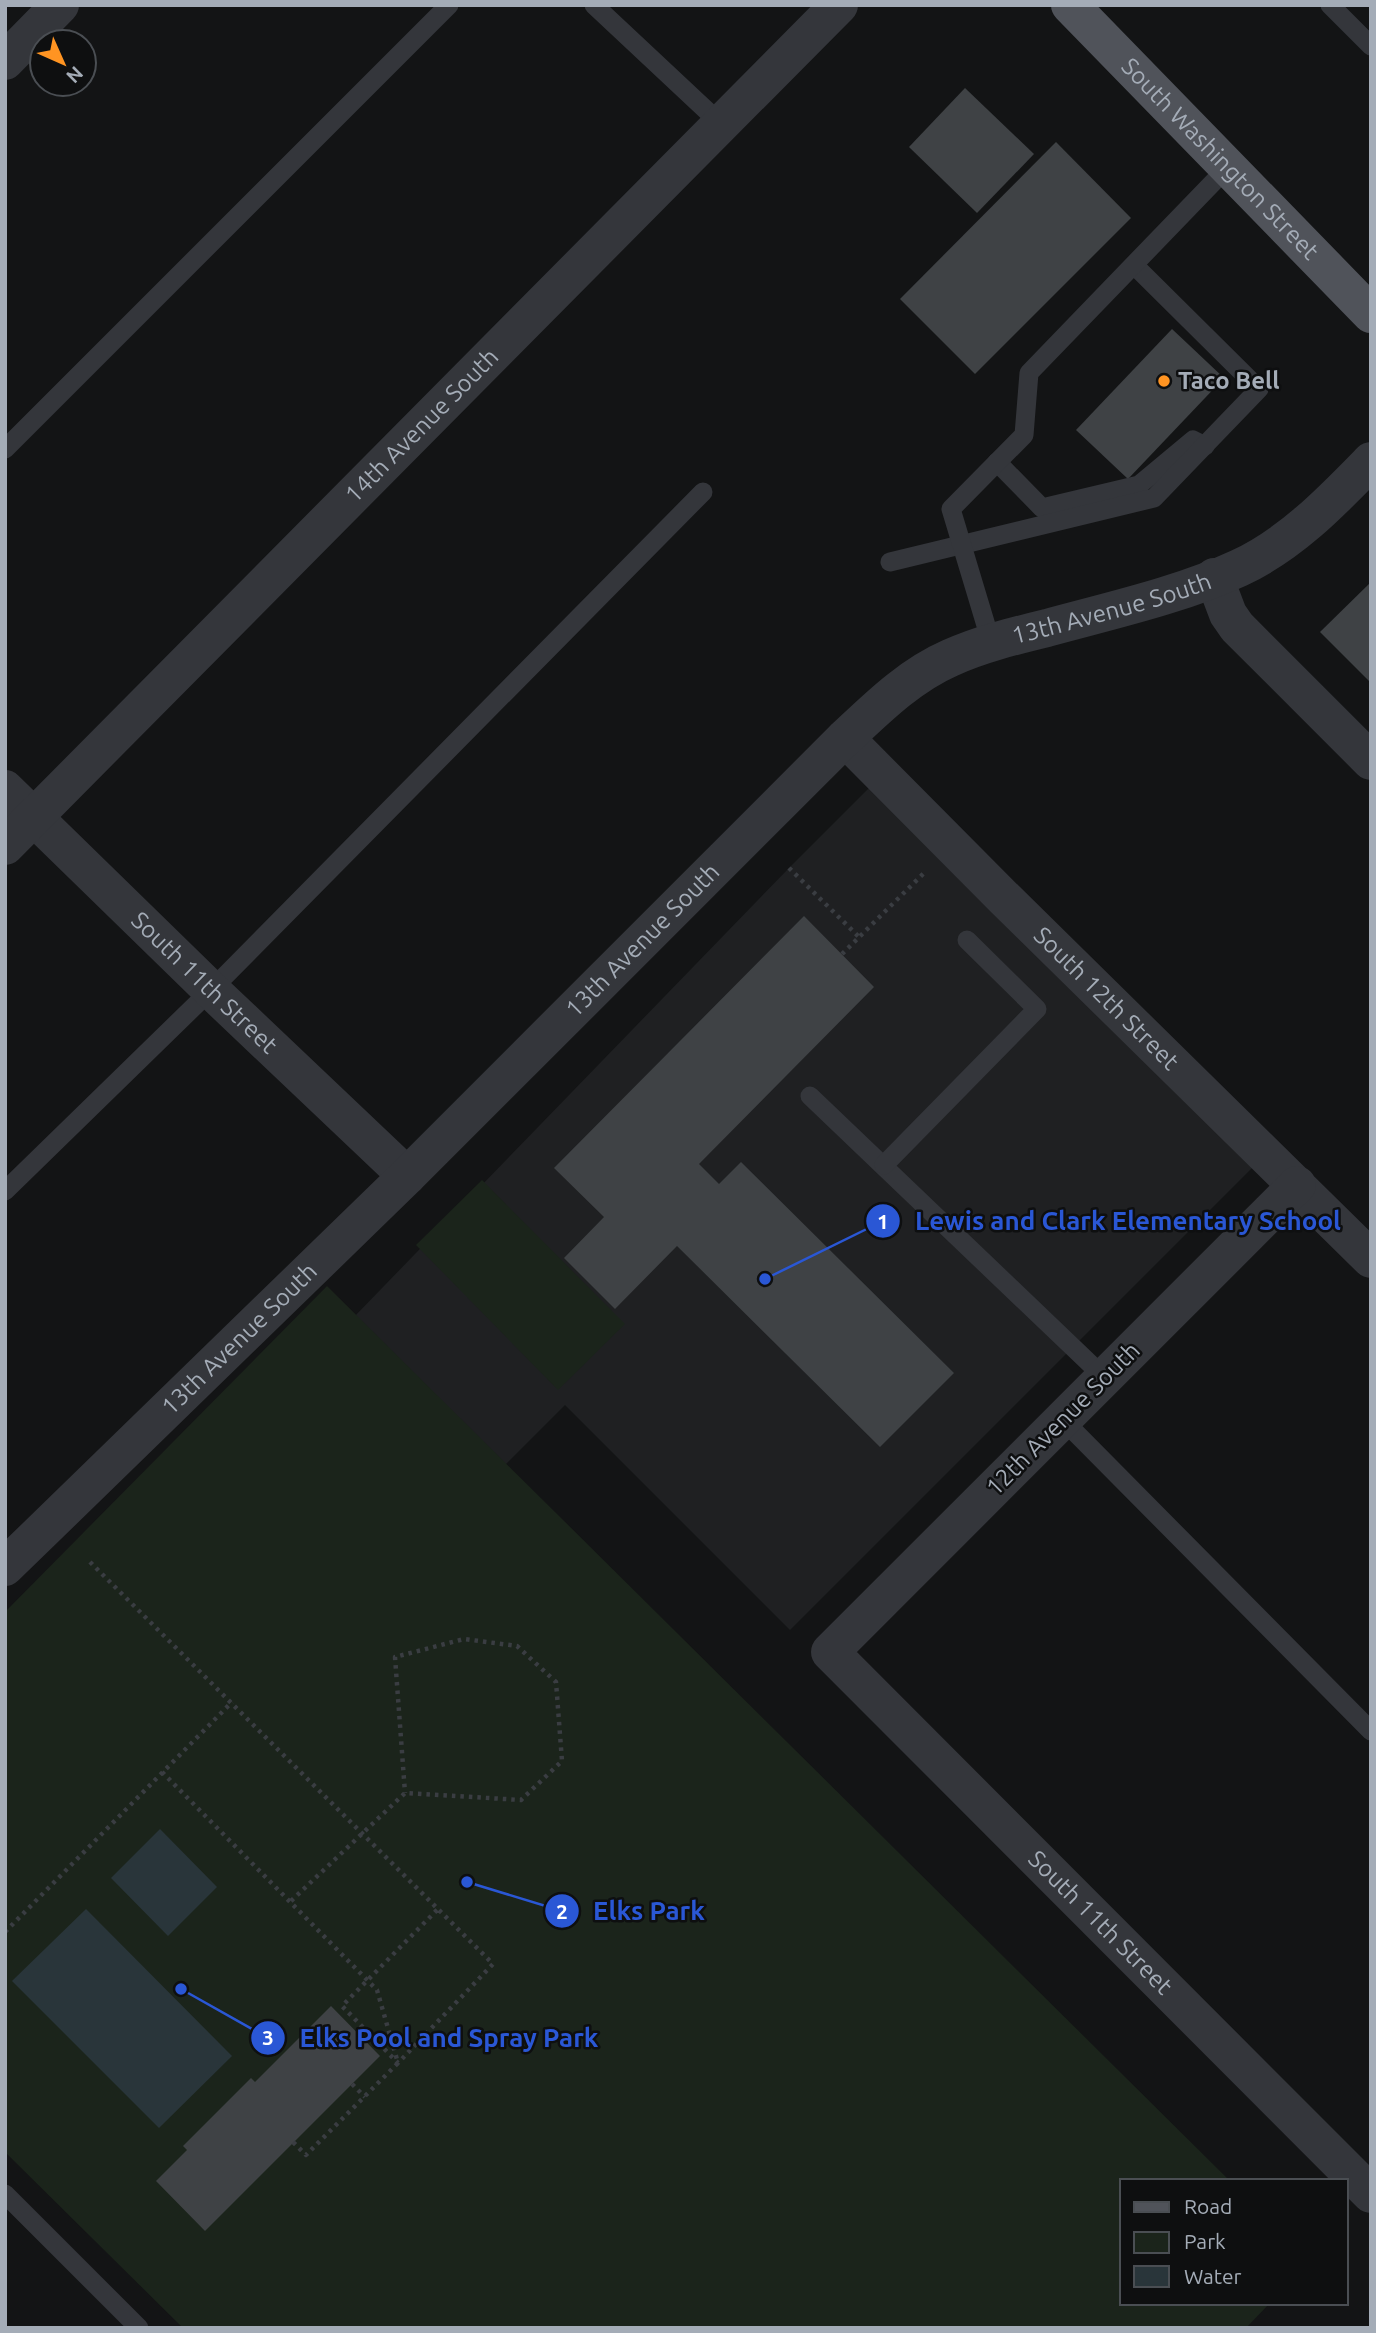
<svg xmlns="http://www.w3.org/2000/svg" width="1376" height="2333" font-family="Ubuntu,sans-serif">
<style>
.built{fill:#1f2022}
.green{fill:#1b241b}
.water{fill:#29353a}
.building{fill:#3f4245}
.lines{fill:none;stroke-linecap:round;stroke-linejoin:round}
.path{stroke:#3a3d42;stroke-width:4.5;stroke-dasharray:3.5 5;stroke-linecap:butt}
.service{stroke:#34363b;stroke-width:19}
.minor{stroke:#34363b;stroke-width:38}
.tertiary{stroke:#34363b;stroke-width:38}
.primary{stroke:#50535a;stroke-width:38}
.poi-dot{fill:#ff9422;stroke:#0e0f10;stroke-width:2.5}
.labels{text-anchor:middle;stroke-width:5;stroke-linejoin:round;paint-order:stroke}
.street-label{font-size:24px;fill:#a4acb7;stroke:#0e0f10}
.poi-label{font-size:24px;font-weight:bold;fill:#a4acb7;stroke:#0e0f10;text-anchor:start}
.leader{fill:none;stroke:#2a57d5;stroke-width:2.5}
.callout-dot{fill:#2a57d5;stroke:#0e0f10;stroke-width:2.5}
.mark-label{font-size:21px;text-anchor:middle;font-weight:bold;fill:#fff}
.callout-label{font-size:26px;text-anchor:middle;font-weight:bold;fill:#2a57d5;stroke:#0e0f10;stroke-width:5;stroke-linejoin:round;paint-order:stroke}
</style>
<rect width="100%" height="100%" fill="#131415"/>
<polygon class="built" points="882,775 1266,1154 790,1630 565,1405 242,1728 102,1577 789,868"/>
<g class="green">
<polygon points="482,1180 625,1324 558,1390 416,1245"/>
<polygon points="327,1286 1230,2181 1122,2181 1122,2303 1270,2303 1246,2328 183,2328 5,2152 5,1612"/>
</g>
<g class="water">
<polygon points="160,1829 217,1887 168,1936 111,1878"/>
<polygon points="86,1909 232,2056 159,2128 12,1981"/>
</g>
<g class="building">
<polygon points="965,88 1034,154 977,213 909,147"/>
<polygon points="1056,142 1131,218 975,374 900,299"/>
<polygon points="1172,329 1224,378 1128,479 1076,430"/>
<polygon points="1371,582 1371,683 1320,632"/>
<polygon points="804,916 874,987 699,1164 719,1184 741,1162 954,1373 880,1447 677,1246 615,1309 564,1258 604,1217 554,1168"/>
<polygon points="331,2006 380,2056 205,2231 156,2181 187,2150 183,2146 251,2078 255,2082"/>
</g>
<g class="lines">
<g class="path">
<polyline points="789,868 859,937"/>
<polyline points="842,954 926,871"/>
<polyline points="90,1562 493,1964 398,2063 342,2006 438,1909"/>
<polyline points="162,1772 377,1990 398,2063 306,2155 293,2142"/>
<polyline points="291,1901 405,1793 521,1800 562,1761 556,1682 517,1646 464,1639 395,1657 405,1793"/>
<polyline points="5,1932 232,1702"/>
<polyline points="352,2084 365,2097"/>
</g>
<g class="service">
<polyline points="594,5 721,124"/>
<polyline points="1330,5 1371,46"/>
<polyline points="5,449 449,5"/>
<polyline points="997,462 1042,508 1139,485 1193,440 1205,446"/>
<polyline points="890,562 1154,498 1259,389 1134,265"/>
<polyline points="991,642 951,509 1024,435 1029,373 1228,167"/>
<polyline points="810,1096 1105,1378"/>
<polyline points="884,1165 1037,1009 967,940"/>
<polyline points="5,1191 211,990 703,492"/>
<polyline points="1063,1420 1371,1731"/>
<polyline points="5,2194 139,2328"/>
</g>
<g class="minor">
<polyline points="5,61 60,5"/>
<polyline points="1214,577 1228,614 1237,627 1371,761"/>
<path id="s1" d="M845 738 1005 899 1371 1259"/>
<path id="s2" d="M5 789 211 990 407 1176"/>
<path id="s3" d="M5 846 839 5"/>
<path id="s4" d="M1297 1185 830 1652 1371 2194"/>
</g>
<path class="tertiary" id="s5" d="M5 1567 407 1176 845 738C877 708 909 676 950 658 981 644 1014 636 1047 628 1109 611 1181 595 1239 568 1291 544 1332 501 1371 461"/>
<path class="primary" id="s6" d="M1070 5 1371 314"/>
</g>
<circle class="poi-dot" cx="1164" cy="381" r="7"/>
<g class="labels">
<g class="street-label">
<text dy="8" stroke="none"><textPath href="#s6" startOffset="215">South Washington Street</textPath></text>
<text dy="8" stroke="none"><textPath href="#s3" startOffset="592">14th Avenue South</textPath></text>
<text dy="8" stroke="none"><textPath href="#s5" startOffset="1482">13th Avenue South</textPath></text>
<text dy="8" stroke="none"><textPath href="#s5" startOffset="894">13th Avenue South</textPath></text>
<text dy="8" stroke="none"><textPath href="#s2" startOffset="278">South 11th Street</textPath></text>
<text dy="8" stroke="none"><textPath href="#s1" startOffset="369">South 12th Street</textPath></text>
<text dy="8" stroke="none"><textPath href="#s5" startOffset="327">13th Avenue South</textPath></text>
<text transform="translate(1063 1419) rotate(-45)" y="8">12th Avenue South</text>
<text dy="8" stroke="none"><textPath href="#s4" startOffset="1043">South 11th Street</textPath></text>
</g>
<g class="poi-label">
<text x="1178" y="389">Taco Bell</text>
</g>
</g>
<path class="leader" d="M765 1279L883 1221M467 1882L562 1911M181 1989L268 2038"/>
<g class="callout-dot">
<circle cx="765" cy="1279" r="7"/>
<circle cx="467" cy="1882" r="7"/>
<circle cx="181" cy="1989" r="7"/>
<circle cx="883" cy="1221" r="18"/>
<circle cx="562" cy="1911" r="18"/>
<circle cx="268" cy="2038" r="18"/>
</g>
<g class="mark-label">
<text x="883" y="1229">1</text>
<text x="562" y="1919">2</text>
<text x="268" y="2045">3</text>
</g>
<g class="callout-label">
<text x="1128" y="1230">Lewis and Clark Elementary School</text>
<text x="649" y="1920">Elks Park</text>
<text x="449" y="2047">Elks Pool and Spray Park</text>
</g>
<rect width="1376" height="2333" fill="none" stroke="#a4acb7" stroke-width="14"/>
<rect x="1120" y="2179" width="228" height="126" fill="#0e0f10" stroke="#4a4e53" stroke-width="2"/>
<rect x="1134" y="2202" width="35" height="10" fill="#50535a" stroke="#4a4e53" stroke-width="2"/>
<text x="1184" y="2214" font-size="21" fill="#a4acb7">Road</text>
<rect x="1134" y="2232" width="35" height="21" fill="#1b241b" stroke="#4a4e53" stroke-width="2"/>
<text x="1184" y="2249" font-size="21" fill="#a4acb7">Park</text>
<rect x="1134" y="2266" width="35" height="21" fill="#29353a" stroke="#4a4e53" stroke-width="2"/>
<text x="1184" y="2284" font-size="21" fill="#a4acb7">Water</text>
<g transform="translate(63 63) rotate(135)"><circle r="33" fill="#0e0f10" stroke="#4a4e53" stroke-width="2"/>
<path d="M0-5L12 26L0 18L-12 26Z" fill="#ff9422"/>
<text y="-10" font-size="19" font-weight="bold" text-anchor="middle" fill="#a4acb7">N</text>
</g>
</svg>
